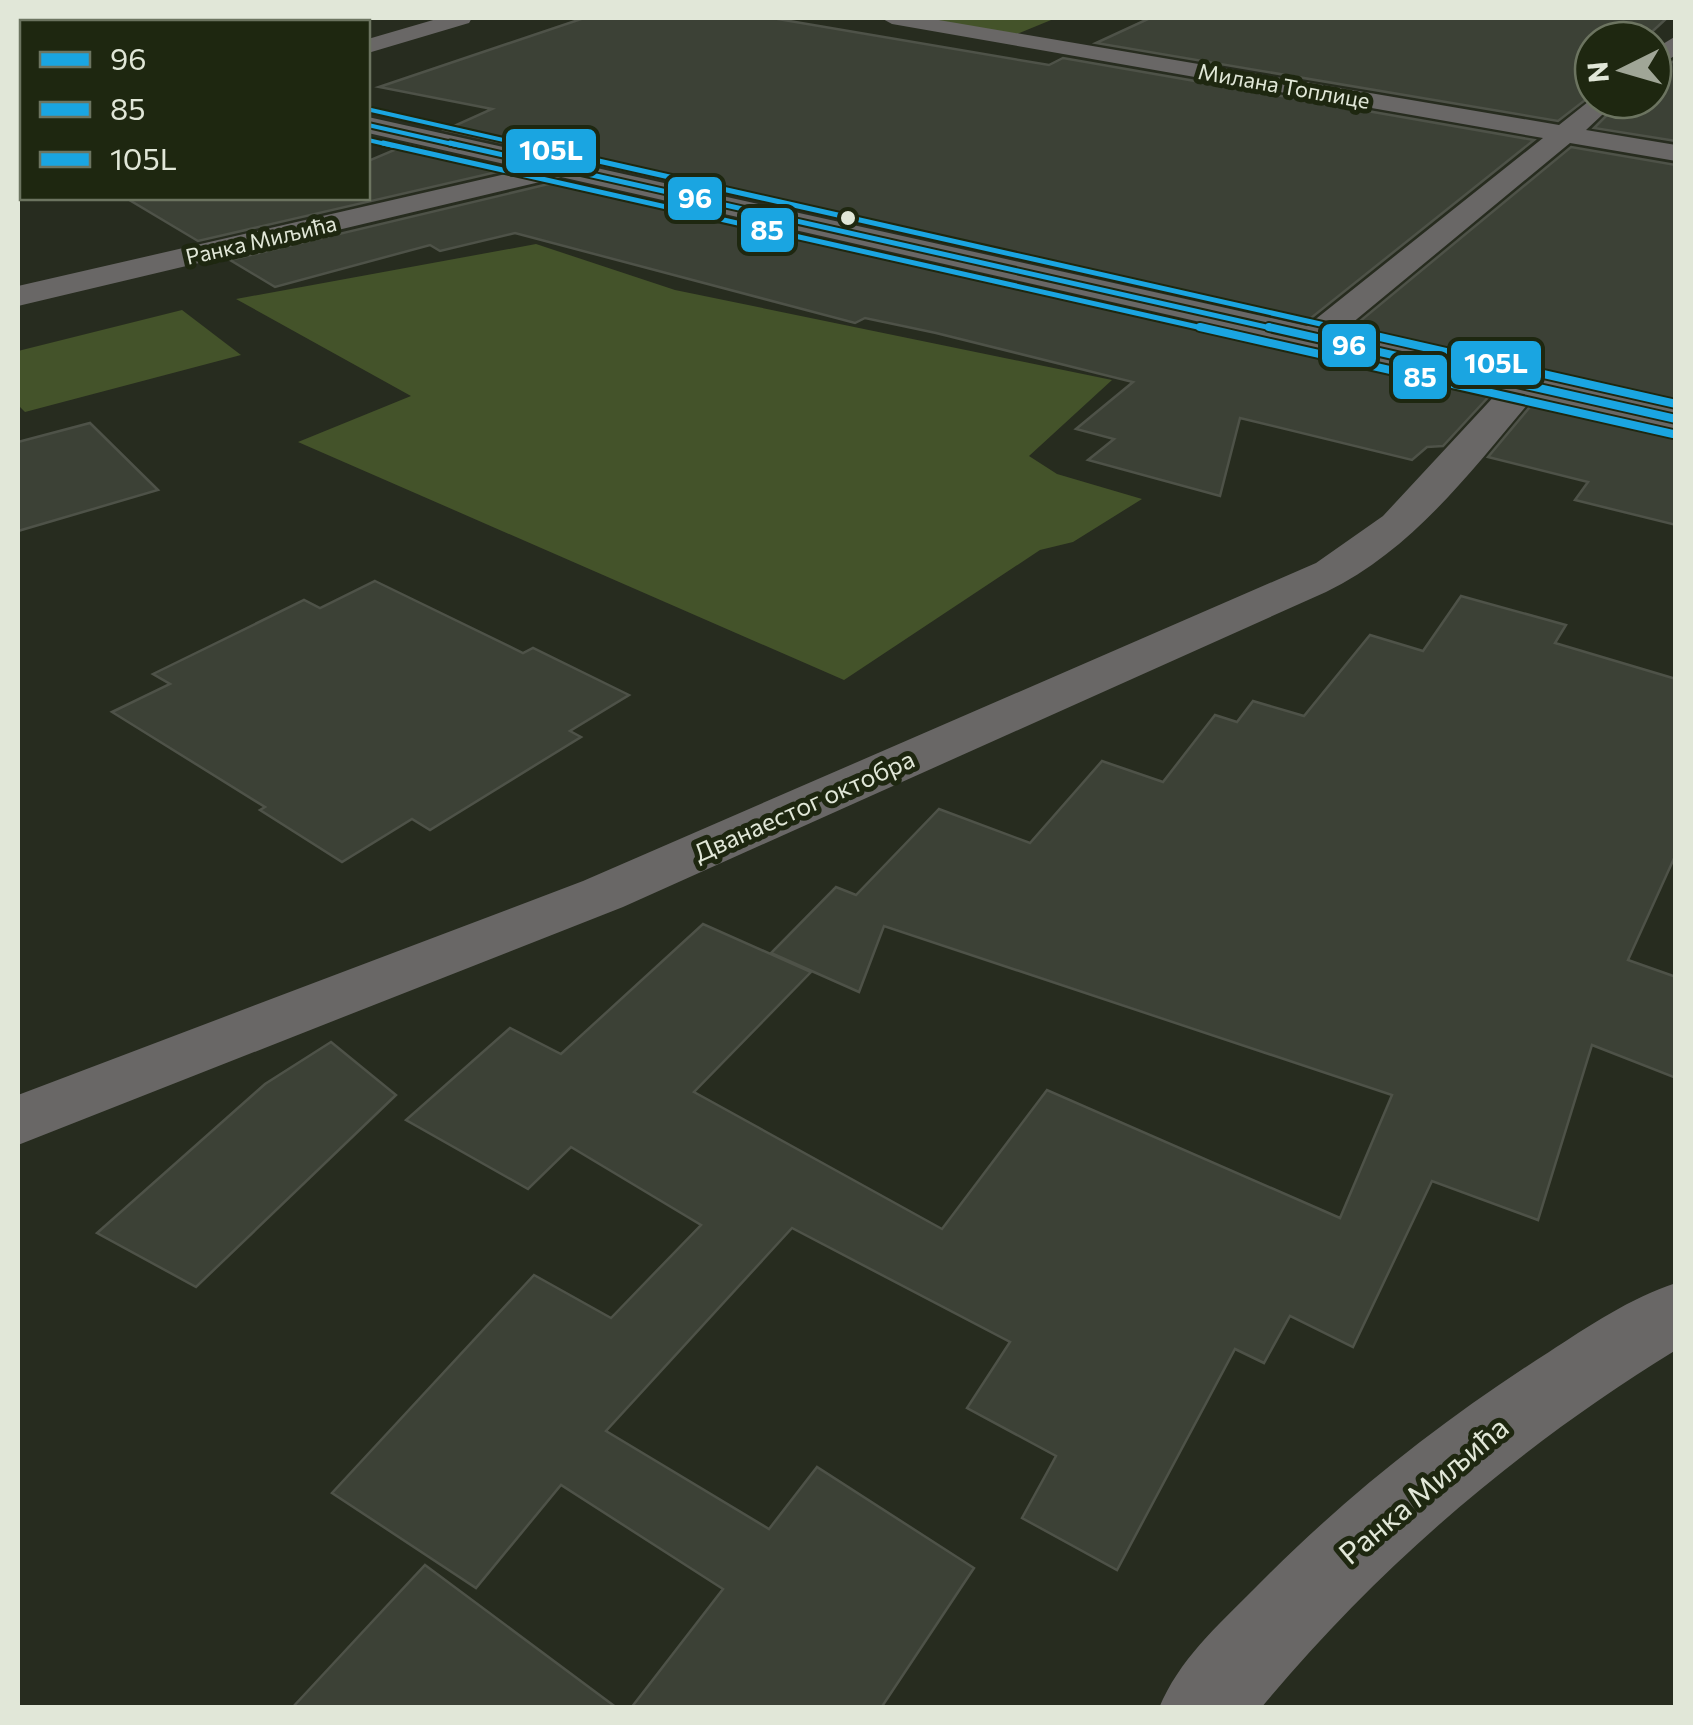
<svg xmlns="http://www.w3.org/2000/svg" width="1693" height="1725" font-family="Commissioner,sans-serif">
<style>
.green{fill:#44532a}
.building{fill:#3c4136;stroke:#4e5248;stroke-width:2.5}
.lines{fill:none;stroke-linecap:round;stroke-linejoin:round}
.minor{fill:#696766;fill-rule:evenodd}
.bus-1-far2-casing{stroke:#1e2710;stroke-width:8}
.bus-1-far1-casing{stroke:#1e2710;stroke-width:9}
.bus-1-casing{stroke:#1e2710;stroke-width:12}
.bus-2-far2-casing{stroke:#1e2710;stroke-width:8}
.bus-2-far1-casing{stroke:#1e2710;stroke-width:9}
.bus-2-casing{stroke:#1e2710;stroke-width:12}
.bus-3-far2-casing{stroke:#1e2710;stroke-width:8}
.bus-3-far1-casing{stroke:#1e2710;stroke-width:9}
.bus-3-casing{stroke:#1e2710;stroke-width:12}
.bus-1-far2{stroke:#1aa5e1;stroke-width:4}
.bus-1-far1{stroke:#1aa5e1;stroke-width:5}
.bus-1{stroke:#1aa5e1;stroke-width:8}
.bus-2-far2{stroke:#1aa5e1;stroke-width:4}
.bus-2-far1{stroke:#1aa5e1;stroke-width:5}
.bus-2{stroke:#1aa5e1;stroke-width:8}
.bus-3-far2{stroke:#1aa5e1;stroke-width:4}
.bus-3-far1{stroke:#1aa5e1;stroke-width:5}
.bus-3{stroke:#1aa5e1;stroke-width:8}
.bus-dot{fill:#e1e7d8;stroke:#1e2710;stroke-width:4}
.labels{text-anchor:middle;stroke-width:10;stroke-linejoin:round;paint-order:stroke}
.far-street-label{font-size:22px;fill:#e1e7d8;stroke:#1e2710}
.street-label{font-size:25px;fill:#e1e7d8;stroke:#1e2710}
.near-street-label{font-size:30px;fill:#e1e7d8;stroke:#1e2710}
.line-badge{stroke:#1e2710;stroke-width:4}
.badge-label{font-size:28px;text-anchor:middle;font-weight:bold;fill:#fff}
</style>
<rect width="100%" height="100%" fill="#272c1f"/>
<g class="green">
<polygon points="916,18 1056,18 1017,34"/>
<polygon points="536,244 675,290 1112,380 1029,456 1057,474 1142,499 1073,542 1040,550 844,680 298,442 411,396 236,299"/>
<polygon points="182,310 241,355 25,412 18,405 18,351"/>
</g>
<g class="building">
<polygon points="584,18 772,18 1049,65 1063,58 1534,140 1306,322 445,130 492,109 379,87"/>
<polygon points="1150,18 1667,18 1644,39 1648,40 1593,40 1593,94 1558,121 1096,43"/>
<polygon points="1676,60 1676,141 1594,128 1622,100 1653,100 1653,73"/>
<polygon points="406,145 510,169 198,241 126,198 368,198 368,161"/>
<polygon points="1571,147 1676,165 1676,404 1348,331"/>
<polygon points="561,181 1493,392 1443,446 1427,447 1412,460 1240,418 1220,496 1088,460 1114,439 1076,429 1133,382 936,333 865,318 855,323 515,233 440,251 430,245 275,287 230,260"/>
<polygon points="1534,402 1676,434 1676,525 1575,500 1588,482 1488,457"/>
<polygon points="90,423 158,490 18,531 18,442"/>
<polygon points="375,581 523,653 533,648 629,695 570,731 581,737 430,830 412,819 342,862 260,810 265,807 112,712 170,684 153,674 304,600 320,608"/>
<polygon points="1461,596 1566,625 1555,643 1676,679 1676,854 1628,960 1676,977 1676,1078 1592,1045 1538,1220 1432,1181 1353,1347 1290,1316 1264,1363 1235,1349 1117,1570 1022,1518 1056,1456 967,1408 1010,1342 792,1228 606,1431 769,1529 817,1467 974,1568 881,1708 631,1708 723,1589 561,1485 476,1588 332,1493 534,1275 611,1318 701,1225 571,1147 528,1189 406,1120 510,1028 561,1054 703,924 811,972 694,1092 942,1229 1047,1090 1340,1218 1392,1095 884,926 859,992 771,953 836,887 856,895 939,809 1030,843 1102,761 1163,782 1215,715 1237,722 1253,701 1304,716 1370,635 1423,651"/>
<polygon points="331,1042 396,1095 196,1287 97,1233 265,1084"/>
<polygon points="425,1565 617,1708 292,1708"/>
</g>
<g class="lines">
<g class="minor">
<polygon points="440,18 472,18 469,23 368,53 368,39"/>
<path d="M881 18H927L1559 125 1593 98 1618 100 1586 130 1676 145V161L1570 143 1340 333 1676 408V430L1533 398C1471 471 1414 549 1326 592L623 907 18 1145V1095L583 881 1316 563 1383 516 1500 390 561 177 18 306V286L527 169 368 133V117L1307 326 1543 138 892 24Z"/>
<polygon points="1676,36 1676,55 1653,69 1653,50"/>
<polygon points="22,53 22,68 18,69 18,54"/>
<path d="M1676 1283V1350C1518 1447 1379 1566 1261 1708H1159C1179 1660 1217 1626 1253 1590 1342 1499 1442 1420 1549 1352 1589 1326 1630 1298 1676 1283Z"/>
</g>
<g class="bus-1-far2-casing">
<polyline id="bus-1-far2" points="368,125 461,146"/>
</g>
<g class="bus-1-far1-casing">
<polyline id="bus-1-far1" points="450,143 1280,330"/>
</g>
<g class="bus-1-casing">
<polyline id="bus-1" points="1269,327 1676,419"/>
</g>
<g class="bus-2-far2-casing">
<polyline id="bus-2-far2" points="368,140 394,146"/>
</g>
<g class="bus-2-far1-casing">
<polyline id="bus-2-far1" points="383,143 1211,330"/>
</g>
<g class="bus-2-casing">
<polyline id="bus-2" points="1200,327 1673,434"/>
</g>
<g class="bus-3-far2-casing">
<polyline id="bus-3-far2" points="371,110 530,146"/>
</g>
<g class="bus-3-far1-casing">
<polyline id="bus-3-far1" points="519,143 1347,330"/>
</g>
<g class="bus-3-casing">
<polyline id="bus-3" points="1336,327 1676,404"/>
</g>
<use href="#bus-1-far2" class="bus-1-far2"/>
<use href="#bus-1-far1" class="bus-1-far1"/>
<use href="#bus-1" class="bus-1"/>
<use href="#bus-2-far2" class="bus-2-far2"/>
<use href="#bus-2-far1" class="bus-2-far1"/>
<use href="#bus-2" class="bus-2"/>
<use href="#bus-3-far2" class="bus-3-far2"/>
<use href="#bus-3-far1" class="bus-3-far1"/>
<use href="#bus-3" class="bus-3"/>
</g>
<circle class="bus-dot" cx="848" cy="218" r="9"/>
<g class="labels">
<g class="far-street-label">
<text transform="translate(1284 86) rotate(10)" y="8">Милана Топлице</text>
<text transform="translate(261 240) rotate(-13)" y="8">Ранка Миљића</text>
</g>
<g class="street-label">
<text transform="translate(804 806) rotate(-24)" y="9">Дванаестог октобра</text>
</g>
<g class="near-street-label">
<text transform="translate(1424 1491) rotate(-40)" y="10">Ранка Миљића</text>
</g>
</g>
<g class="line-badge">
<rect x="504" y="127" width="94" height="48" rx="10" fill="#1aa5e1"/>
<rect x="666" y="175" width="58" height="47" rx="10" fill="#1aa5e1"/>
<rect x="739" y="206" width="57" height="48" rx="10" fill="#1aa5e1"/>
<rect x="1320" y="322" width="58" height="47" rx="10" fill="#1aa5e1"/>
<rect x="1449" y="339" width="94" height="48" rx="10" fill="#1aa5e1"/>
<rect x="1391" y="353" width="58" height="48" rx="10" fill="#1aa5e1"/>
</g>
<g class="badge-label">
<text x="551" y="160">105L</text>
<text x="695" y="208">96</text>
<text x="767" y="240">85</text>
<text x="1349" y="355">96</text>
<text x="1496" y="373">105L</text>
<text x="1420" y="387">85</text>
</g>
<rect width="1693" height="1725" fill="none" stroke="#e1e7d8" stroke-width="40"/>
<rect x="20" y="20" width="350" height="180" fill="#1e2710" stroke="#6c7460" stroke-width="2.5"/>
<rect x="40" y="52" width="50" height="15" fill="#1aa5e1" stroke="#6c7460" stroke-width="2.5"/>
<text x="110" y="70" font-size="30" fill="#e1e7d8">96</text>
<rect x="40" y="102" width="50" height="15" fill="#1aa5e1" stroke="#6c7460" stroke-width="2.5"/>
<text x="110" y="120" font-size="30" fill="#e1e7d8">85</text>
<rect x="40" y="152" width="50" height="15" fill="#1aa5e1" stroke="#6c7460" stroke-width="2.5"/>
<text x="110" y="170" font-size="30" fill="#e1e7d8">105L</text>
<g transform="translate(1623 70) rotate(265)"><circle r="48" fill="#1e2710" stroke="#6c7460" stroke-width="2.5"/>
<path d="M0-8L18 38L0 25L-18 38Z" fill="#a0a697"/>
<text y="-15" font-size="28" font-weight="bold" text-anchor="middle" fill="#e1e7d8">N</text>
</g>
</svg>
